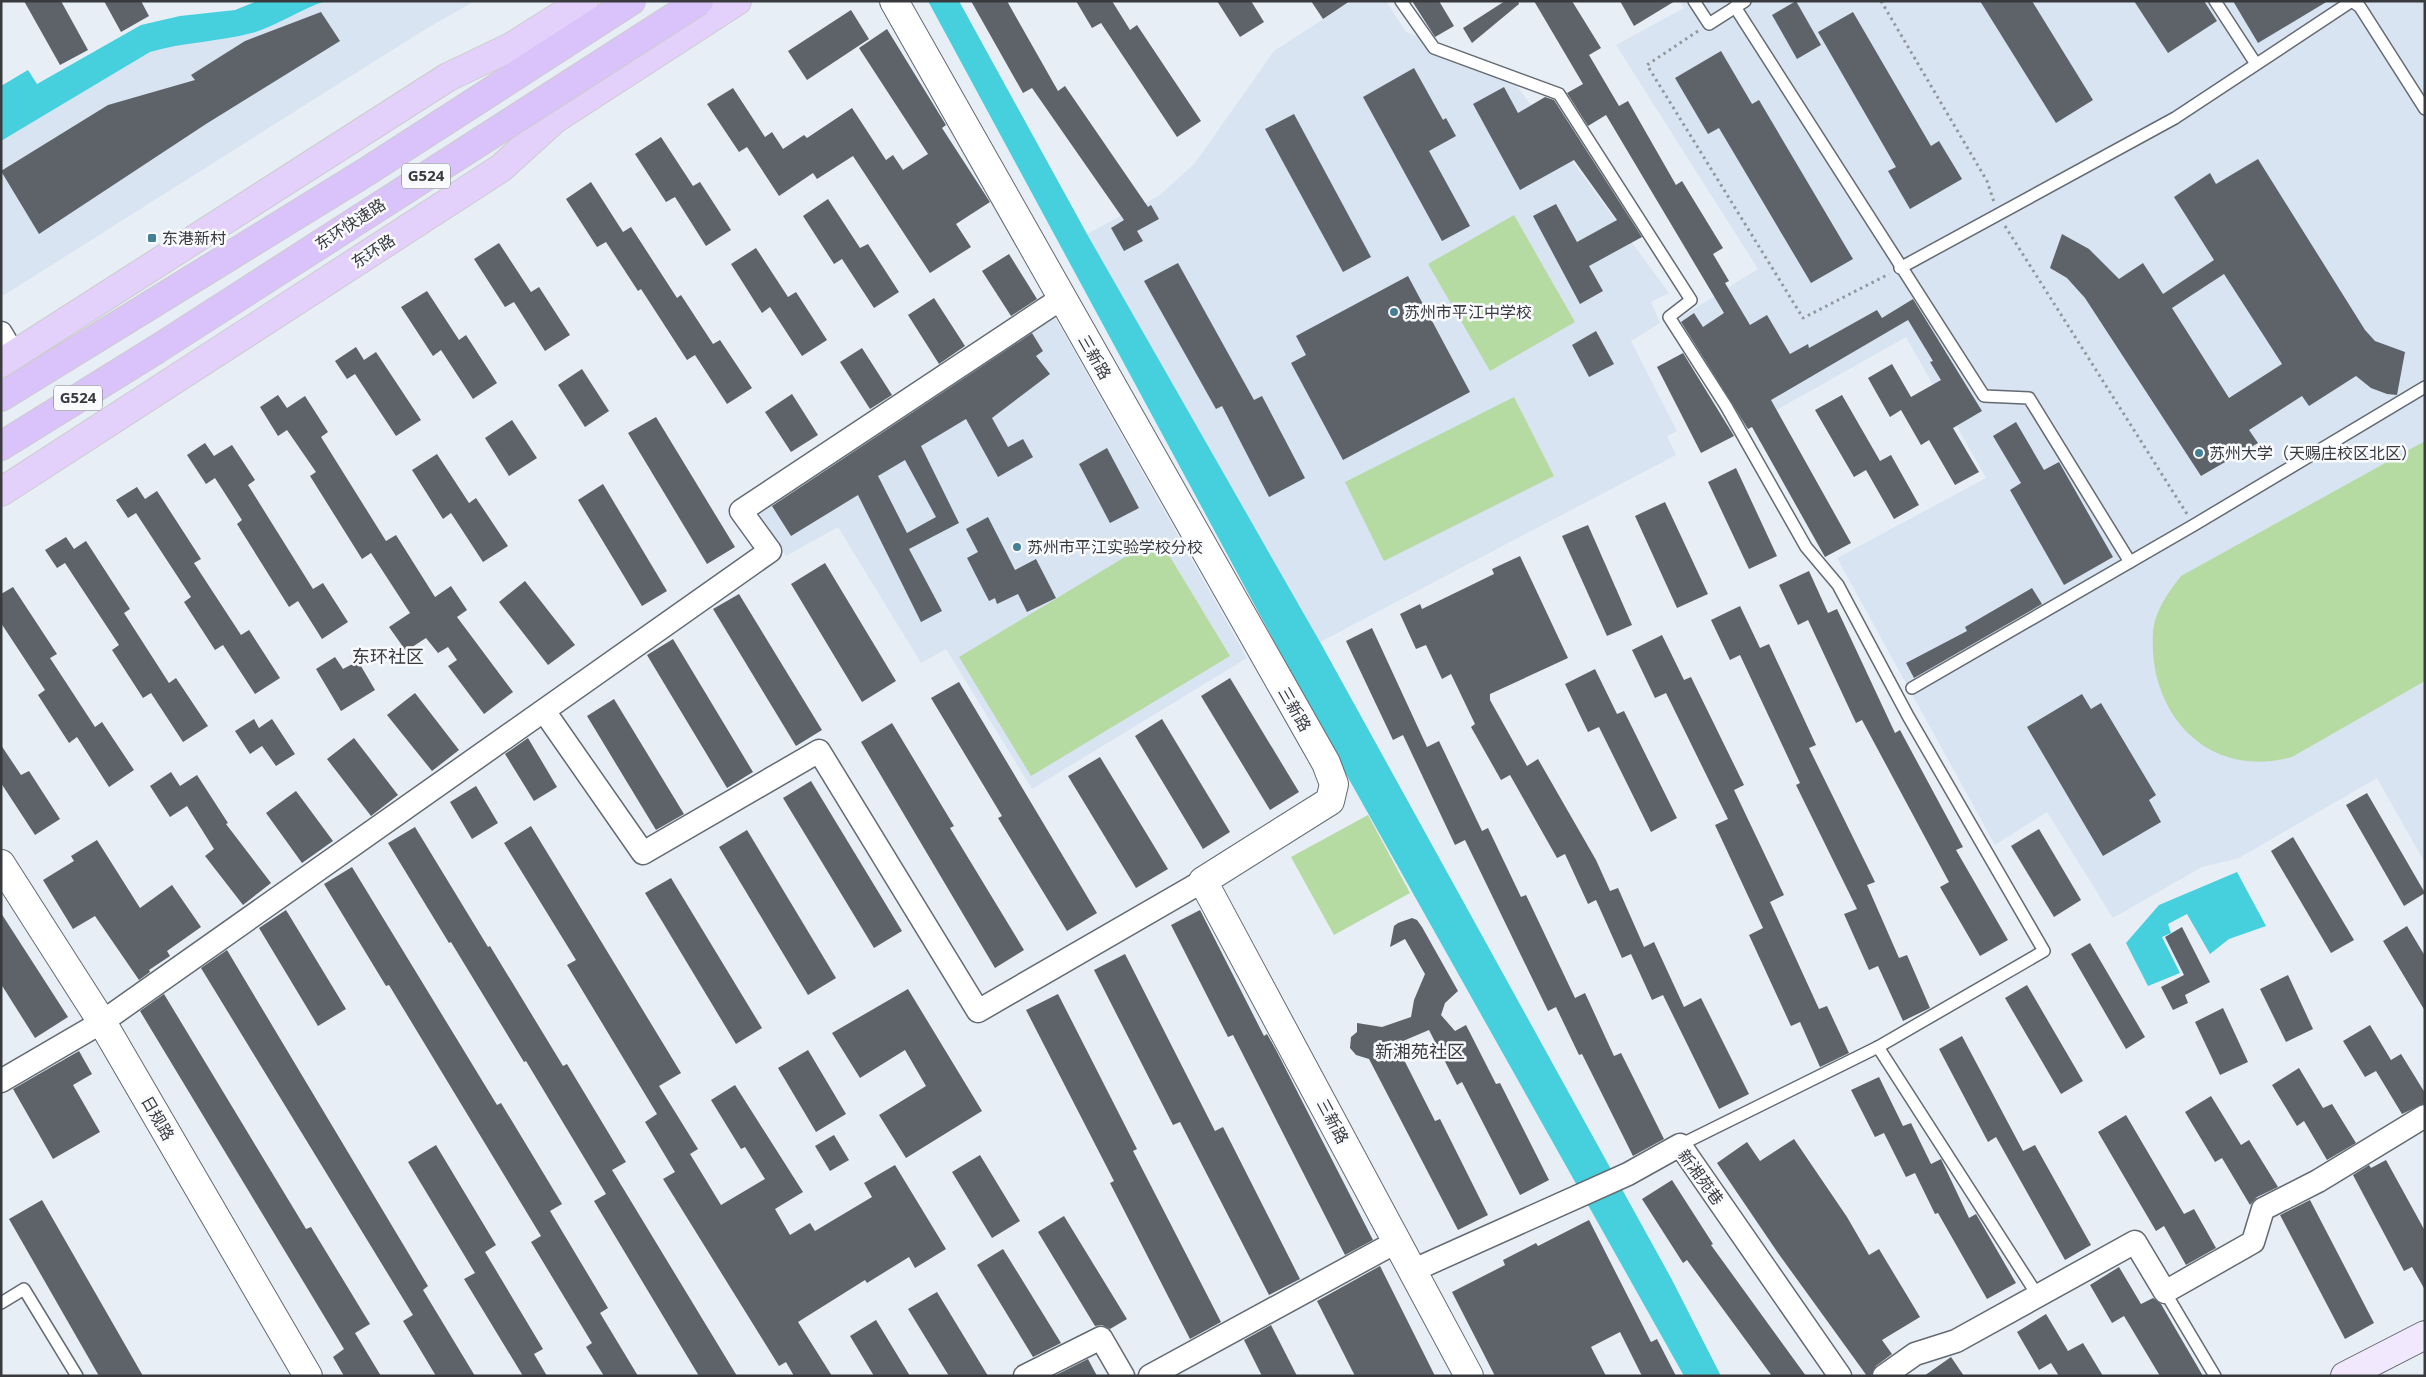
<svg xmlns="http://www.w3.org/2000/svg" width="2426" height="1377" font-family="'Noto Sans','Noto Sans SC',sans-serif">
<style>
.built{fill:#d8e4f2}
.green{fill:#b6dba2}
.water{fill:#46d0de}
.building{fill:#5e636a;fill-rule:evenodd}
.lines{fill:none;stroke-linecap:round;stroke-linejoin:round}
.service-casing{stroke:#646a71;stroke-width:14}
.minor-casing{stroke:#646a71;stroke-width:25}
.tertiary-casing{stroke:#646a71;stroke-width:30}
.secondary-casing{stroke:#646a71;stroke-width:30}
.primary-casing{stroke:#cbcccd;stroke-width:30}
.trunk-casing{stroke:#cbcccd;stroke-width:30}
.path{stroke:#92979c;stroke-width:3;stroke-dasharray:2.5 4;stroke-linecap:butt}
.service{stroke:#fff;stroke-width:11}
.minor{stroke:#fff;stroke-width:22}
.tertiary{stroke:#fff;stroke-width:28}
.secondary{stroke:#f1e8fd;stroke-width:28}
.primary{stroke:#e3d1fb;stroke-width:28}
.trunk{stroke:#dac2fa;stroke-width:28}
.trunk-bridge-casing{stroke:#cbcccd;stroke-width:30;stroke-linecap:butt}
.trunk-bridge{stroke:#dac2fa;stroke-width:28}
.poi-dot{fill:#438096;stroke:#f8fafe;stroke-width:2}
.labels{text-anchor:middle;stroke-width:5;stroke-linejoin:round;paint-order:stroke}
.shield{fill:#f8fafe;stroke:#727477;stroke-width:1}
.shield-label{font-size:15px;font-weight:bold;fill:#383a3d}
.street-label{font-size:16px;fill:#383a3d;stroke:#f8fafe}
.poi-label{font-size:16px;fill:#383a3d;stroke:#f8fafe;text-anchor:start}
.neighbourhood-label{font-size:18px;fill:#383a3d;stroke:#f8fafe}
</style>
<rect width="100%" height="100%" fill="#e7eef6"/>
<g class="built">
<polygon points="326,1 475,1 424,30 1,297 1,141 150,52 175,45 254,33 302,10"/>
<polygon points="1351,1 1386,1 1406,32 1503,67 1669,293 1651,302 1660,323 1631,341 1677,431 1667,436 1676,455 1320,642 1087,234 1160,195 1195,163 1274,51"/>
<polygon points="1680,1 2425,1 2425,863 2377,778 2239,858 2202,867 2113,918 2047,812 1995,845 1837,558 1986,478 1906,337 1743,429 1675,321 1758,269 1616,45 1684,8"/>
<polygon points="1047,303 1247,658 1032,789 946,649 921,663 838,527 786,556 751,500"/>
</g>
<g class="green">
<polygon points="1514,215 1575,322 1490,371 1428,264"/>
<polygon points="1514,397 1554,476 1384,561 1345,482"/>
<path d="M2425 441V681L2292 757C2208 780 2148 714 2153 633 2154 612 2169 591 2181 576Z"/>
<polygon points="1158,537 1230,656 1031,776 959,657"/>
<polygon points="1368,815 1410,893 1334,935 1291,857"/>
</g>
<g class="water">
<path d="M257 1H326C300 9 277 26 252 33 218 42 183 42 150 52L1 141V86L28 70 37 84 141 25 180 16 235 10Z"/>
<polygon points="928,1 959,1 1087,234 1320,642 1671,1278 1721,1376 1684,1376 1346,774"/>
<polygon points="2237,872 2266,926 2229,939 2210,954 2187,914 2168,924 2171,933 2162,937 2180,973 2148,986 2126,943 2159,905"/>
</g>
<g class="building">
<polygon points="24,1 61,1 88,50 60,65"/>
<polygon points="104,1 141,1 149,16 121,32"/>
<polygon points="971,1 1007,1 1058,91 1065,86 1148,207 1151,205 1159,219 1137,231 1143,241 1124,251 1111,228 1124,220 1032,88 1023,93"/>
<polygon points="1076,1 1112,1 1130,30 1137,25 1201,121 1177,137 1101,23 1092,28"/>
<polygon points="1217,1 1251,1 1264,22 1240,37"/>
<polygon points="1311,1 1350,1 1323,19"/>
<polygon points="1412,1 1439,1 1454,26 1435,37"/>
<polygon points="1505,1 1518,1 1519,4 1472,43 1463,28"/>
<polygon points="1534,1 1572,1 1601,48 1589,55 1619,106 1628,101 1676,185 1682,181 1723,248 1713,254 1729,281 1725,283 1750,325 1767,315 1790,354 1808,344 1809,348 1877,310 1882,318 1913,299 1982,411 1953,428 1979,472 1955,485 1929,440 1921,445 1901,410 1890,417 1868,378 1892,364 1911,397 1941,380 1930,362 1933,361 1908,320 1771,400 1851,543 1825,557 1752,427 1748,429 1681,322 1694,313 1703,327 1724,313 1606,115 1588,126 1567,93 1583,84"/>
<polygon points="1620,1 1675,1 1634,26"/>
<polygon points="1796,1 1821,45 1797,59 1772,15"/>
<polygon points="1980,1 2032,1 2093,100 2056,123"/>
<polygon points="2134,1 2204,1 2217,21 2168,53"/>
<polygon points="2233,1 2328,1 2258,43"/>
<polygon points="851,10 869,39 807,80 788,51"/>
<polygon points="321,12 340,41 206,124 39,234 1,171 108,105 195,80 191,75 245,41"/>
<polygon points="1853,12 1931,146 1939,141 1962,179 1910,209 1888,171 1896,167 1818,32"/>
<polygon points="887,29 946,125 942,128 990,202 956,224 971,247 930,273 853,156 817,179 813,173 779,196 747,147 739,152 707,104 733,88 765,137 772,132 783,149 804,135 807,138 852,108 886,160 893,155 903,170 928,154 859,48"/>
<polygon points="1721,51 1752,104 1759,100 1853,259 1811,283 1719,128 1708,134 1675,78"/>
<polygon points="1414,68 1443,120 1446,118 1456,136 1429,151 1470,226 1442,241 1363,97"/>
<polygon points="1504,87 1518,113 1545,97 1554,100 1642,237 1589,266 1603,291 1580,304 1533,216 1556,204 1577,242 1617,220 1574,160 1520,190 1473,104"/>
<polygon points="1294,114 1371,257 1343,272 1265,129"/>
<polygon points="661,137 693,186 700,182 731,230 706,246 675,197 666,202 635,154"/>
<path d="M2258 159 2365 330 2375 341 2405 352 2397 395 2387 394 2371 388 2356 376 2309 406 2302 396 2249 430 2258 443 2201 476 2085 298 2067 278 2050 268 2062 234 2089 249 2119 279 2143 263 2163 294 2214 260 2174 197 2210 173 2216 184ZM2224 274 2282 364 2229 398 2172 308Z"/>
<polygon points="591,182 623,232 631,227 677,298 681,295 713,344 720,340 752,388 727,404 695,355 687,360 641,289 638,291 606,242 597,247 566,199"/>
<polygon points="828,199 860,248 868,244 899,292 874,308 842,259 834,264 803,216"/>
<polygon points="499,243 531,292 539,287 570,335 545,351 514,302 505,307 474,259"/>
<polygon points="756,248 788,297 796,292 827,340 802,356 770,307 762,313 731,264"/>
<polygon points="1009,254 1037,299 1011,316 982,271"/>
<polygon points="1178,263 1254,400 1262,396 1305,478 1269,497 1222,406 1216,409 1144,281"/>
<polygon points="1408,276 1470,392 1343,460 1291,363 1306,355 1296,336"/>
<polygon points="427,291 459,340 466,335 497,383 473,399 441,350 433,356 401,307"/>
<polygon points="934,298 965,346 939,364 908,315"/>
<polygon points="1596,331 1614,364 1589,377 1572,345"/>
<path d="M1032 333 1043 351 1036 356 1050 374 992 418 1008 447 1023 439 1033 457 998 477 966 419 921 446 959 523 909 549 942 611 921 622 858 495 791 536 772 506ZM905 460 936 517 907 533 878 476Z"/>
<polygon points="356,347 364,360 376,352 421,420 396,436 355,374 347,379 335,361"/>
<polygon points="862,348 892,395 870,409 840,362"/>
<polygon points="1683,353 1734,436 1701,453 1657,367"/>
<polygon points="582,369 609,411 585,427 558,385"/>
<polygon points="792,394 818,435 791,452 765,412"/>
<polygon points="278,395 287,408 305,396 328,432 321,437 386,541 396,535 435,597 451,586 467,610 457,617 513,692 484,714 448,666 457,660 448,647 438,653 426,638 406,651 389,627 410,613 371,553 362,559 310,476 316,472 287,430 278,436 260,407"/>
<polygon points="1842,395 1880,461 1891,455 1919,505 1894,519 1866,470 1854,477 1815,410"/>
<polygon points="656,417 735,547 707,564 628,433"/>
<polygon points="512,420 537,458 509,476 485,438"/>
<polygon points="2016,422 2044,470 2059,462 2113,557 2064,585 2010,490 2021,483 1993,436"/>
<polygon points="205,443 214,456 232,445 255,480 248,485 313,589 323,583 348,622 322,639 298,601 289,607 237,524 242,520 215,478 206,484 187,455"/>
<polygon points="1107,448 1139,508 1110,523 1079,464"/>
<polygon points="437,454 469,503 476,498 508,546 483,562 451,513 443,519 412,470"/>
<polygon points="1736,468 1777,556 1749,569 1708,482"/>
<polygon points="603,484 667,591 642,606 578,500"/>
<polygon points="137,487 145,499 157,491 201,559 194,563 241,635 249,630 280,678 255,694 223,645 215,650 184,602 191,597 136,513 128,518 116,500"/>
<polygon points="1665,502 1708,594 1677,608 1635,516"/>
<polygon points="988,517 1015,570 1036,559 1056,598 1027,612 1018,594 997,604 995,598 989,601 967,558 978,552 966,529"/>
<polygon points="1588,525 1632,625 1607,636 1562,536"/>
<polygon points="66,537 74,549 86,541 130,609 124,613 169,683 176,678 208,726 183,742 151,693 143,698 112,650 119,645 65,563 57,568 45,550"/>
<polygon points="1520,556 1568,658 1490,694 1490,700 1527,766 1538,759 1596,860 1610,891 1618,888 1644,947 1654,942 1684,1007 1701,998 1749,1094 1719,1109 1663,995 1652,1000 1631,954 1622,958 1596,900 1588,904 1565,854 1557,858 1510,775 1501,780 1471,727 1475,724 1451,674 1442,679 1426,645 1416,649 1400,614 1420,604 1422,609 1494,574 1492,569"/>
<polygon points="825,563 896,681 862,702 791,584"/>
<polygon points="1809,571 1828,613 1837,609 1895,733 1900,730 1963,847 1956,850 2008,940 1980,956 1940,887 1949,882 1862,720 1856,723 1808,620 1798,625 1779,585"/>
<polygon points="525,581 575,645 548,665 499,602"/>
<polygon points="13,587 57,654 50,658 95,727 102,722 134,770 109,787 77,737 69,743 38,695 45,690 1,623 1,594"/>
<polygon points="2032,588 2042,604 1914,678 1906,663 1967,631 1965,627"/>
<polygon points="739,594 822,730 796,746 713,609"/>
<polygon points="1740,606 1760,648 1769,644 1816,745 1809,748 1875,882 1867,885 1899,958 1907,955 1930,1008 1903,1021 1878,966 1869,970 1844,914 1857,909 1796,785 1800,783 1740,655 1730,660 1711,620"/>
<polygon points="1372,628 1427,747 1439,741 1482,831 1488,828 1521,897 1526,895 1575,998 1585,993 1614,1056 1621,1053 1664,1139 1633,1156 1582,1054 1579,1055 1556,1007 1548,1011 1465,840 1455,845 1403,735 1393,740 1346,641"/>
<polygon points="1662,635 1684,680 1691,677 1744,785 1734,790 1784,895 1770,902 1819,1009 1827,1006 1849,1053 1820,1067 1800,1022 1791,1026 1749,935 1763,928 1715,825 1728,819 1666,693 1655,698 1632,650"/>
<polygon points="673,639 753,772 727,788 647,655"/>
<polygon points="335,657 343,669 358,661 375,690 341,711 316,669"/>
<polygon points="1595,669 1617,714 1624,711 1677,818 1651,832 1599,727 1588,732 1565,684"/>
<polygon points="1230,678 1299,792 1270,810 1201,696"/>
<polygon points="959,682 1097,913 1067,931 998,818 1002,816 931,698"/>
<polygon points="415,693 459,750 432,771 387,715"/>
<polygon points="2082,694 2091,709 2101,703 2156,795 2149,800 2161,822 2103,856 2027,727"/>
<polygon points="614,699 684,814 656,830 587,716"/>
<polygon points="254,719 259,728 272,719 295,754 276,766 262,746 250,754 235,731"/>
<polygon points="1162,719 1230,832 1203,849 1135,736"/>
<polygon points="892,723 954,826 950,828 1024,950 995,968 861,742"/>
<polygon points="354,738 398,795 371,816 327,759"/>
<polygon points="528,738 557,787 534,801 505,754"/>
<polygon points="1,745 21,775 29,771 60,819 35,835 1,783"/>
<polygon points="1100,757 1168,869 1136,888 1068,776"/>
<polygon points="171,772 180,786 197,775 228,823 226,824 271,883 243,905 205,856 214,849 187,806 170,817 150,786"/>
<polygon points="811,781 902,931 874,948 783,798"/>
<polygon points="476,786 498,823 472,839 450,802"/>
<polygon points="296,791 333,841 302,863 266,813"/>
<polygon points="2367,793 2425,893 2404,906 2346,805"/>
<polygon points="531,826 681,1073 659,1086 698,1149 690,1154 721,1205 765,1179 745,1147 741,1149 711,1100 735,1085 803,1192 775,1209 790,1235 810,1223 815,1231 872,1197 864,1183 895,1165 946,1249 915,1268 909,1257 867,1283 865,1280 798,1322 832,1376 794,1376 786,1362 779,1366 663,1179 675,1172 645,1122 657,1114 567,965 576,960 504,843"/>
<polygon points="415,827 488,947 490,946 563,1066 567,1064 626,1162 612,1170 737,1376 699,1376 594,1201 606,1194 526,1061 524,1062 451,942 449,943 388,843"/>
<polygon points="2039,829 2081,900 2054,917 2011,846"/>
<polygon points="747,830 836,978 808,995 719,847"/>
<polygon points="2293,837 2354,940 2331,953 2271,851"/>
<polygon points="97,840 140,908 172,885 201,927 167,951 170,956 149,970 150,972 139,980 95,916 73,929 43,880 74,861 71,856"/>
<polygon points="352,867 497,1105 501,1103 562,1204 550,1211 608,1308 600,1313 638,1376 604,1376 586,1347 592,1343 531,1242 541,1236 389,985 386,986 324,884"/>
<polygon points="671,878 762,1028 736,1044 645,893"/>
<polygon points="286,910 346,1009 318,1026 259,928"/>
<polygon points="1200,910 1264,1036 1267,1034 1276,1050 1373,1240 1345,1255 1233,1035 1228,1037 1171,925"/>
<polygon points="1,913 68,1017 35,1038 1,984"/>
<polygon points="1412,918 1417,920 1422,927 1458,991 1445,1003 1441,1015 1455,1031 1466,1025 1496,1084 1500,1083 1549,1180 1520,1195 1462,1082 1457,1085 1429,1030 1396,1044 1435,1121 1440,1119 1488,1215 1458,1230 1369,1059 1356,1055 1350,1048 1351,1037 1357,1032 1357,1023 1382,1027 1411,1017 1414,1000 1425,974 1405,939 1390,947 1394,926 1398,923"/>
<polygon points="2407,926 2425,956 2425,1011 2383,941"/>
<polygon points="2182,927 2210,982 2185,995 2188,1003 2173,1010 2161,987 2184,975 2165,937"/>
<polygon points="2090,943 2145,1037 2126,1049 2071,954"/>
<polygon points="227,950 428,1286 423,1290 475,1376 436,1376 403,1321 413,1315 201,968"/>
<polygon points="1125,954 1215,1131 1223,1127 1300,1279 1269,1295 1180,1122 1173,1125 1094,970"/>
<polygon points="2288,975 2313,1029 2286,1042 2260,989"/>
<polygon points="2027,985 2083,1081 2061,1094 2005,998"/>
<polygon points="908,989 982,1111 906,1158 879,1115 926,1086 905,1050 860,1078 832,1033"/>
<polygon points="164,994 306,1229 311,1227 370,1324 355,1333 381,1376 344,1376 333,1357 344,1349 140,1011"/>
<polygon points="1058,994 1137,1149 1133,1151 1221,1322 1190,1339 1110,1183 1114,1181 1026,1010"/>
<polygon points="2223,1008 2248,1062 2220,1075 2195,1022"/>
<polygon points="2370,1025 2391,1060 2401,1054 2425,1093 2425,1103 2402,1114 2376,1071 2365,1077 2343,1041"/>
<polygon points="1962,1036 2023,1151 2035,1145 2091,1245 2065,1260 1996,1137 1988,1142 1939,1049"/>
<polygon points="808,1050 846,1114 816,1132 778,1068"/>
<polygon points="79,1051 92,1074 73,1085 100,1132 53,1159 13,1089"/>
<polygon points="2299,1068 2323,1108 2332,1104 2356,1143 2327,1160 2304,1121 2297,1126 2272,1085"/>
<polygon points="1879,1077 1903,1126 1911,1123 1931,1164 1941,1159 1969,1218 1976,1214 2016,1283 1987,1299 1938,1213 1935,1214 1915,1173 1906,1177 1884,1133 1875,1137 1851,1090"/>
<polygon points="2211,1096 2241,1145 2249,1140 2278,1187 2257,1197 2250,1205 2222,1158 2215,1162 2185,1112"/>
<polygon points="2126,1115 2184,1214 2194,1209 2216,1248 2186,1265 2164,1226 2156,1231 2098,1132"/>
<polygon points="834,1135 849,1160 830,1171 815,1146"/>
<polygon points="1794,1139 1847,1217 1869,1255 1879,1249 1920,1317 1882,1340 1892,1354 1876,1366 1871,1376 1867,1376 1778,1253 1717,1163 1747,1142 1760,1161"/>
<polygon points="436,1145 496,1245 485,1252 543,1349 534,1354 547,1376 523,1376 464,1279 475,1273 408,1162"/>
<polygon points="980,1155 1020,1221 992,1238 952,1172"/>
<polygon points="2386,1160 2425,1231 2425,1290 2412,1267 2404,1271 2353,1175 2369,1165 2371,1168"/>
<polygon points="1672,1180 1713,1244 1711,1245 1806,1376 1772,1376 1687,1260 1683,1263 1642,1199"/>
<polygon points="42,1200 143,1376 99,1376 9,1219"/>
<polygon points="2310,1200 2374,1323 2345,1339 2280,1215"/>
<polygon points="1064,1216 1127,1319 1110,1329 1102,1325 1095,1326 1038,1232"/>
<polygon points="1589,1220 1651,1342 1657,1339 1676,1376 1642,1376 1620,1332 1591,1347 1606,1376 1495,1376 1452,1292 1505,1265 1503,1260 1536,1243 1538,1246"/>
<polygon points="1003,1249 1061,1343 1033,1357 977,1265"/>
<polygon points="1380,1266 1435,1376 1355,1376 1317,1301"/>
<polygon points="2119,1267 2141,1304 2153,1298 2161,1304 2203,1376 2160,1376 2124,1316 2112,1323 2090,1285"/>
<polygon points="937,1292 988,1376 949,1376 908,1309"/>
<polygon points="2046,1314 2068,1351 2083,1343 2103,1376 2059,1376 2051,1363 2039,1370 2017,1332"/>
<polygon points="876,1320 910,1376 874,1376 850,1336"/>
<polygon points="1271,1325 1297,1376 1262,1376 1244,1340"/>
<polygon points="1951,1357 1964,1376 1924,1376"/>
<polygon points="1088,1359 1097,1376 1055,1376 1058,1374"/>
</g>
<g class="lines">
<g class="service-casing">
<g id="service">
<polyline points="1401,1 1434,48 1559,94 1691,300 1669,317 1726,406 1806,547 1838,585 1908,716 2044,951 1878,1047 1680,1145"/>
<polyline points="1694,1 1709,24 1745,1"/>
<polyline points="2215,1 2256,64"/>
<polyline points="2352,1 2360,7 2425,109"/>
<polyline points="1735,7 1984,396 2029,398 2130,562"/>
<polyline points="1900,268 2175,118 2352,1"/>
<polyline points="1912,688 2194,525 2425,387"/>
<polyline points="1878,1047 2038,1296"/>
<polyline points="2165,1292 2215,1376"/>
<polyline points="1,1303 24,1289 77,1376"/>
</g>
</g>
<g class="minor-casing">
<g id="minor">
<polyline points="1,333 14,355"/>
<polyline points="544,711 643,853 819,751 978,1011 1203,881"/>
<polyline points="1,1081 102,1022 770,551 741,511 1062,298"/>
<polyline points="1414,1270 1628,1174 1680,1145 1840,1376"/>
<polyline points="1025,1376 1101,1338 1123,1376"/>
<polyline points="1150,1376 1398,1241"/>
<polyline points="1884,1376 1915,1354 1956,1341 2135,1242 2165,1292 2253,1242 2263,1209 2318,1181 2425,1116"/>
</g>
</g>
<g class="tertiary-casing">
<g id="tertiary">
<polyline points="894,1 1326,763 1334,784 1330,801 1203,881 1469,1376"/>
<polyline points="1,864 102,1022 308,1376"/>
</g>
</g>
<g class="secondary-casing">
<polyline id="secondary" points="2345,1376 2425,1335"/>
</g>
<g class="primary-casing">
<g id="primary">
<polyline points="1,363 448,77 511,47 584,1"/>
<polyline points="1,492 501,168 555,119 737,1"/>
</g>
</g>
<g class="trunk-casing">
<g id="trunk">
<polyline points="1,397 366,172 631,1"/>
<polyline points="1,446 154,351"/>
</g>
</g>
<g class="path">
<polyline points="1881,1 1987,181 1994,202"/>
<polyline points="1698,31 1647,65 1803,318 1889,274"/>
<polyline points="2005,226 2187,514"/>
</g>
<use href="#service" class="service"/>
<use href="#minor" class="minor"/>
<use href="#tertiary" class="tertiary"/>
<use href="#secondary" class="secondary"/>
<use href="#primary" class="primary"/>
<use href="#trunk" class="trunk"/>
<g class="trunk-bridge-casing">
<polyline id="trunk-bridge" points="154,351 699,1"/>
</g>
<use href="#trunk-bridge" class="trunk-bridge"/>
</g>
<g class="poi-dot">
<rect x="147" y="233" width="10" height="10" rx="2.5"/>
<circle cx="1394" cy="312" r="5"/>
<circle cx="2199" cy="453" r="5"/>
<circle cx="1017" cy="547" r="5"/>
</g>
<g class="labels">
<g class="shield">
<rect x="402" y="163.5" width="48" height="25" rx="4"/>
<rect x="54" y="385.5" width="48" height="25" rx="4"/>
</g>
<g class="shield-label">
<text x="426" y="181">G524</text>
<text x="78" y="403">G524</text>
</g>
<g class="street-label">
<text transform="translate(350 224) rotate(-33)" y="6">东环快速路</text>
<text transform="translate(373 251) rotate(-33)" y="6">东环路</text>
<text transform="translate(1095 357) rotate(60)" y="6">三新路</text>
<text transform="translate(1295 709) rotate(60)" y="6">三新路</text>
<text transform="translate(158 1118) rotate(60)" y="6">日规路</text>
<text transform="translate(1333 1121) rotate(62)" y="6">三新路</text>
<text transform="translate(1701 1177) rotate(54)" y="6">新湘苑巷</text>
</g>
<g class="poi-label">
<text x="162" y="244">东港新村</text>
<text x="1404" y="318">苏州市平江中学校</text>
<text x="2209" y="459">苏州大学（天赐庄校区北区）</text>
<text x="1027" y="553">苏州市平江实验学校分校</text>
</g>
<g class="neighbourhood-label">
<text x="388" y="663">东环社区</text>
<text x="1420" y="1058">新湘苑社区</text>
</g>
</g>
<rect width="2426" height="1377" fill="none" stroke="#383a3d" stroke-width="5"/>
</svg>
